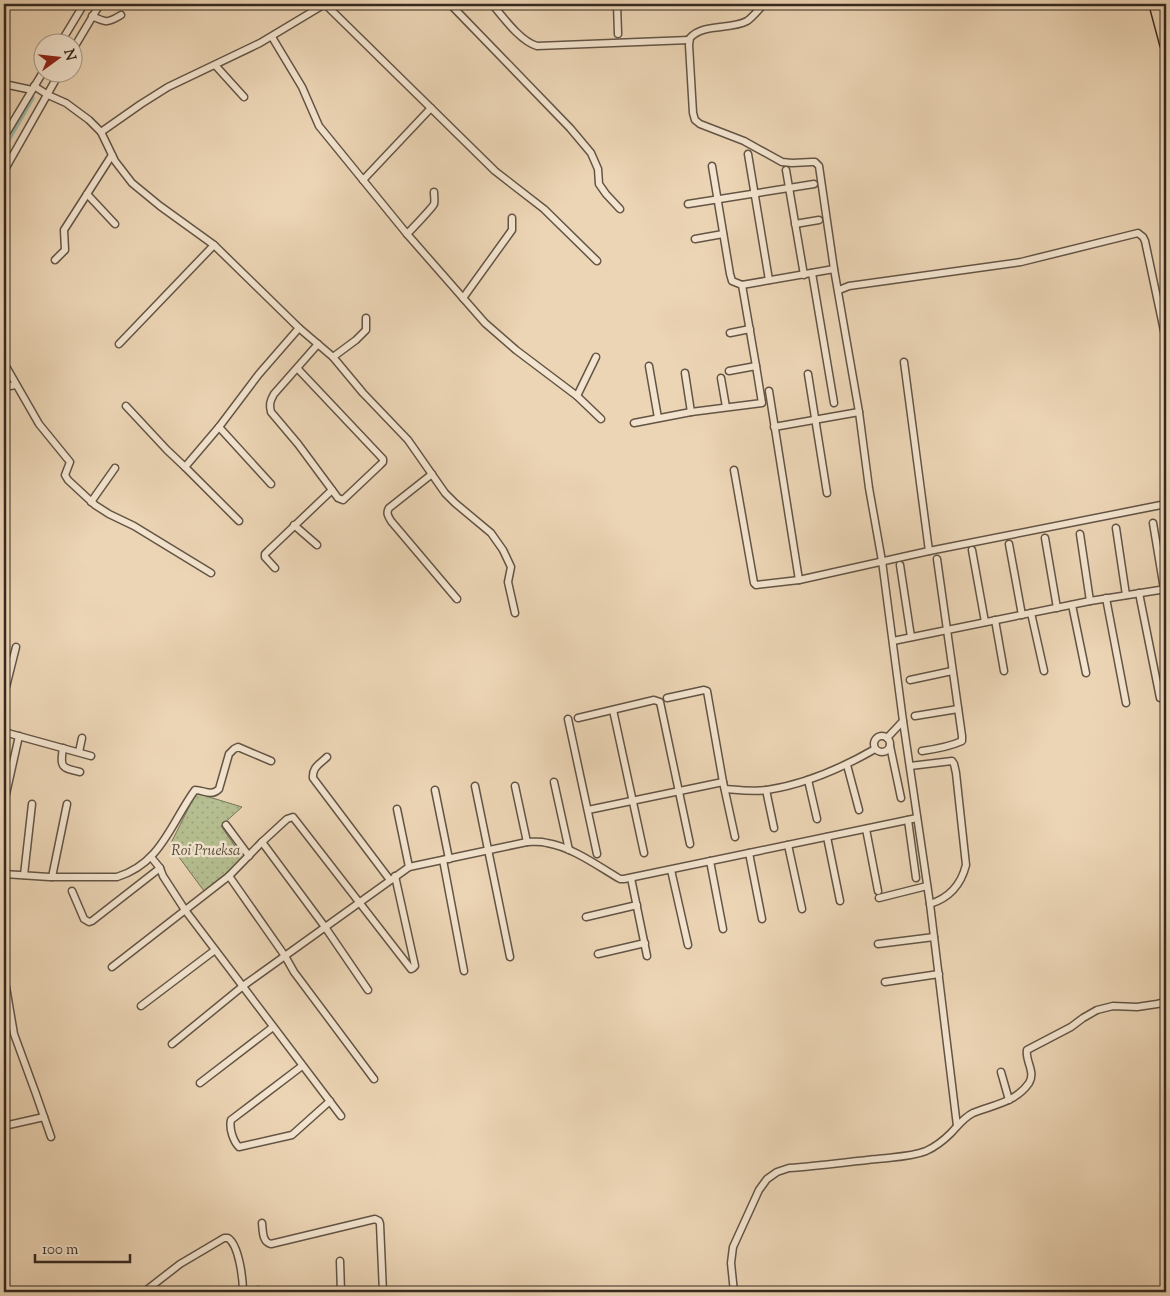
<svg xmlns="http://www.w3.org/2000/svg" width="1170" height="1296" font-family="'Sorts Mill Goudy',serif">
<style>
.green{fill:url(#green-dots);stroke:#757458}
.lines{fill:none;stroke-linecap:round;stroke-linejoin:round}
.canal{stroke:#99b9aa;stroke-width:7}
.minor-casing{stroke:#635445;stroke-width:9}
.motorway-casing{stroke:#352920;stroke-width:14}
.minor{stroke:#f3e4cf;stroke-width:6}
.motorway{stroke:#ecd5b5;stroke-width:11}
.labels{text-anchor:middle;stroke-width:5;stroke-linejoin:round;paint-order:stroke}
.park-label{font-size:15px;font-style:italic;fill:#554e3c;stroke:#f3e4cf}
</style>
<defs>
<pattern id="green-dots" width="8" height="8" patternUnits="userSpaceOnUse" patternTransform="scale(1.25)"><rect width="8" height="8" fill="#b5be90"/><path d="M2 2h.1M6 6h.1" fill="none" stroke="#9ca37c" stroke-width="1.8" stroke-linecap="round"/></pattern>
</defs>
<rect width="100%" height="100%" fill="#ecd5b5"/>
<filter id="stains"><feTurbulence type="fractalNoise" baseFrequency=".004" numOctaves="4"/><feColorMatrix values="0 0 0 0 .2 0 0 0 0 .09 0 0 0 0 .02 0 0 0 .5 -.17"/></filter>
<radialGradient id="worn" r=".72"><stop offset=".6" stop-color="#630" stop-opacity="0"/><stop offset="1" stop-color="#630" stop-opacity=".3"/></radialGradient>
<polygon class="green" points="196,793 242,807 221,826 244,859 204,891 170,845"/>
<g class="lines">
<polyline class="canal" points="4,145 31,98"/>
<g class="minor-casing">
<g id="minor">
<polyline points="325,4 495,171 544,209 597,261"/>
<polyline points="450,4 570,128 591,153 598,169 599,184 606,194 620,209"/>
<path d="M492 4C503 17 520 41 537 46L689 40"/>
<polyline points="617,4 618,34"/>
<path d="M764 4C759 9 753 17 747 21 731 30 703 23 690 38L689 45 693 113 695 120 700 124 744 141 782 162 792 163 812 162H815L819 166 834 269 859 412 869 488 882 561 903 721 930 904 957 1126"/>
<path d="M92 16C106 23 108 23 121 15"/>
<polyline points="272,37 302,87 319,126 407,234 485,323 516,350 577,396 601,419"/>
<polyline points="61,42 84,4"/>
<polyline points="72,51 100,4"/>
<polyline points="215,65 244,97"/>
<polyline points="4,84 32,90"/>
<polyline points="34,86 48,95 66,103 89,120 101,132 115,161 132,183 160,206 214,245 299,328 333,357 363,393 408,440 445,493 455,503 491,533 503,550 511,567 508,582 515,613"/>
<polyline points="101,132 141,104 168,87 260,43 325,4"/>
<polyline points="4,137 43,72"/>
<polyline points="748,154 769,280"/>
<polyline points="712,166 730,274 732,281 742,285 834,269"/>
<polyline points="786,170 804,275"/>
<polyline points="4,171 60,72"/>
<polyline points="363,180 431,108"/>
<polyline points="87,194 115,224"/>
<polyline points="688,204 814,184"/>
<polyline points="795,224 819,220"/>
<path d="M407 234C411 230 433 207 434 204 435 201 434 196 434 192"/>
<polyline points="695,239 723,234"/>
<polyline points="55,260 65,250 64,230 112,155"/>
<polyline points="812,273 834,403"/>
<polyline points="839,290 849,286 1021,262 1138,233 1143,237 1145,241 1166,340"/>
<polyline points="463,298 512,230 512,218"/>
<polyline points="730,333 750,329"/>
<polyline points="119,344 214,245"/>
<polyline points="333,357 356,340 366,330 366,318"/>
<polyline points="4,363 39,424 70,462 65,475 68,480 95,505 109,514 134,526 211,573"/>
<polyline points="649,366 658,418"/>
<path d="M297 368 383 459V462L380 465 343 500 338 498 298 444 271 412C269 405 270 401 274 394L318 344"/>
<polyline points="729,371 756,366"/>
<polyline points="685,373 691,412"/>
<polyline points="808,374 827,493"/>
<polyline points="721,378 726,407"/>
<polyline points="4,387 16,385"/>
<polyline points="769,391 799,580"/>
<polyline points="577,396 596,357"/>
<polyline points="126,406 167,450 185,467 219,427 259,374 299,328"/>
<polyline points="634,423 691,412 762,403 756,366 742,285"/>
<polyline points="219,427 271,484"/>
<polyline points="774,427 859,412"/>
<polyline points="185,467 239,521"/>
<polyline points="734,470 754,583 756,585 799,580 929,551 904,362"/>
<path d="M432 474 389 508C386 513 388 516 391 521L457 599"/>
<polyline points="91,502 115,468"/>
<polyline points="1153,523 1164,589"/>
<polyline points="294,525 317,545"/>
<polyline points="1116,528 1126,595"/>
<polyline points="1080,534 1090,601"/>
<polyline points="1045,538 1057,608"/>
<polyline points="1009,544 1022,615"/>
<polyline points="972,550 985,622"/>
<polyline points="929,551 1166,504"/>
<polyline points="900,565 911,637"/>
<polyline points="275,568 265,557 265,554 268,551 332,490"/>
<polyline points="1139,593 1160,698"/>
<polyline points="1106,598 1126,703"/>
<polyline points="1072,605 1086,673"/>
<polyline points="1031,613 1044,671"/>
<polyline points="995,620 1004,671"/>
<polyline points="893,641 1090,601 1166,589"/>
<polyline points="910,680 952,671"/>
<polyline points="4,695 16,647"/>
<polyline points="667,698 704,690 707,691 723,782 735,837"/>
<polyline points="613,710 644,853"/>
<polyline points="915,716 958,709"/>
<polyline points="578,718 654,700 660,702 690,844"/>
<polyline points="568,719 597,854"/>
<polyline points="4,732 91,756"/>
<circle cx="882" cy="744" r="8"/>
<polyline points="887,738 903,721"/>
<polyline points="890,746 901,798"/>
<path d="M63 748C60 767 61 768 80 772"/>
<path d="M922 751C936 749 949 747 962 741V736L937 559"/>
<polyline points="79,752 82,738"/>
<path d="M327 757C320 764 312 767 313 778L390 880"/>
<polyline points="847,765 859,810"/>
<path d="M910 766 952 761 954 764 956 773 966 865C961 885 949 898 930 904"/>
<polyline points="808,780 817,819"/>
<polyline points="554,782 569,850"/>
<polyline points="475,786 510,957"/>
<polyline points="515,786 527,842"/>
<path d="M725 789C738 790 754 792 767 790 806 784 842 768 875 749"/>
<polyline points="435,790 449,859"/>
<polyline points="766,790 774,828"/>
<polyline points="4,803 19,736"/>
<polyline points="397,809 409,867"/>
<polyline points="588,810 723,782"/>
<polyline points="908,820 916,878"/>
<polyline points="226,825 249,856"/>
<polyline points="866,829 878,891"/>
<polyline points="827,837 840,901"/>
<polyline points="262,842 325,927 368,990"/>
<polyline points="788,845 802,909"/>
<polyline points="749,853 762,919"/>
<polyline points="151,857 160,868 163,876 185,910 341,1116"/>
<polyline points="443,860 464,971"/>
<polyline points="710,861 723,929"/>
<polyline points="671,870 688,945"/>
<path d="M4 874 49 877H117C161 864 171 823 195 790 204 790 211 797 219 789L229 754 234 749 238 747 271 761"/>
<polyline points="24,875 32,804"/>
<polyline points="229,876 285,956 294,972 374,1079"/>
<polyline points="52,877 67,804"/>
<polyline points="631,878 647,956"/>
<polyline points="72,891 84,919 89,922 92,921 160,868"/>
<polyline points="879,898 927,886"/>
<polyline points="586,917 637,905"/>
<polyline points="878,944 934,937"/>
<polyline points="598,954 645,943"/>
<polyline points="112,967 229,876 262,842 287,819 293,817 411,969 413,968 415,966 395,876"/>
<polyline points="4,980 6,987 14,1034 36,1094 51,1137"/>
<polyline points="885,982 939,974"/>
<polyline points="141,1006 215,950"/>
<path d="M172 1044 243 986 409 867 527 842C534 842 540 841 547 843 572 847 598 866 620 879H624L917 818"/>
<path d="M302 1066 231 1120C229 1128 233 1141 239 1147L292 1135 330 1101"/>
<polyline points="1001,1072 1009,1100"/>
<polyline points="200,1083 273,1027"/>
<polyline points="4,1126 44,1117"/>
<path d="M262 1223C263 1231 262 1242 271 1244L375 1219 379 1221 380 1224 383 1292"/>
<polyline points="340,1261 341,1292"/>
<path d="M144 1292 180 1264 224 1238H228C239 1245 243 1279 243 1292"/>
<polyline points="254,1292 258,1290"/>
<path d="M734 1292 731 1263 733 1247 759 1190 767 1179 777 1172 789 1168C818 1166 847 1162 877 1159 892 1157 911 1157 926 1151 935 1147 944 1140 951 1133 958 1126 963 1118 973 1113 993 1105 1016 1102 1029 1083 1036 1072 1025 1061 1027 1050L1071 1027 1083 1018 1097 1010 1113 1006 1137 1007 1157 1004 1166 1002"/>
</g>
</g>
<g class="motorway-casing">
<polyline id="motorway" points="1155,4 1166,45"/>
</g>
<use href="#minor" class="minor"/>
<use href="#motorway" class="motorway"/>
</g>
<g class="labels">
<g class="park-label">
<text x="206" y="855">Roi Prueksa</text>
</g>
</g>
<rect width="1170" height="1296" fill="none" stroke="#ecd5b5" stroke-width="20"/>
<rect x="5" y="5" width="1160" height="1286" fill="none" stroke="#352920" stroke-width="2.5"/>
<rect x="10" y="10" width="1150" height="1276" fill="none" stroke="#352920"/>
<g transform="translate(58 58) rotate(75)"><circle r="24" fill="#f3e4cf" stroke="#a79989"/>
<path d="M0-4L9 19L0 12L-9 19Z" fill="#8f2418"/>
<text y="-8" font-size="14" font-weight="bold" text-anchor="middle" fill="#352920">N</text>
</g>
<path d="M35 1254v8h95v-8" fill="none" stroke="#352920" stroke-width="2.5"/>
<text x="42" y="1254" font-size="15" fill="#352920" stroke="#f3e4cf" stroke-width="4" paint-order="stroke">100 m</text>
<rect width="100%" height="100%" filter="url(#stains)"/>
<rect width="100%" height="100%" fill="url(#worn)"/>
</svg>
